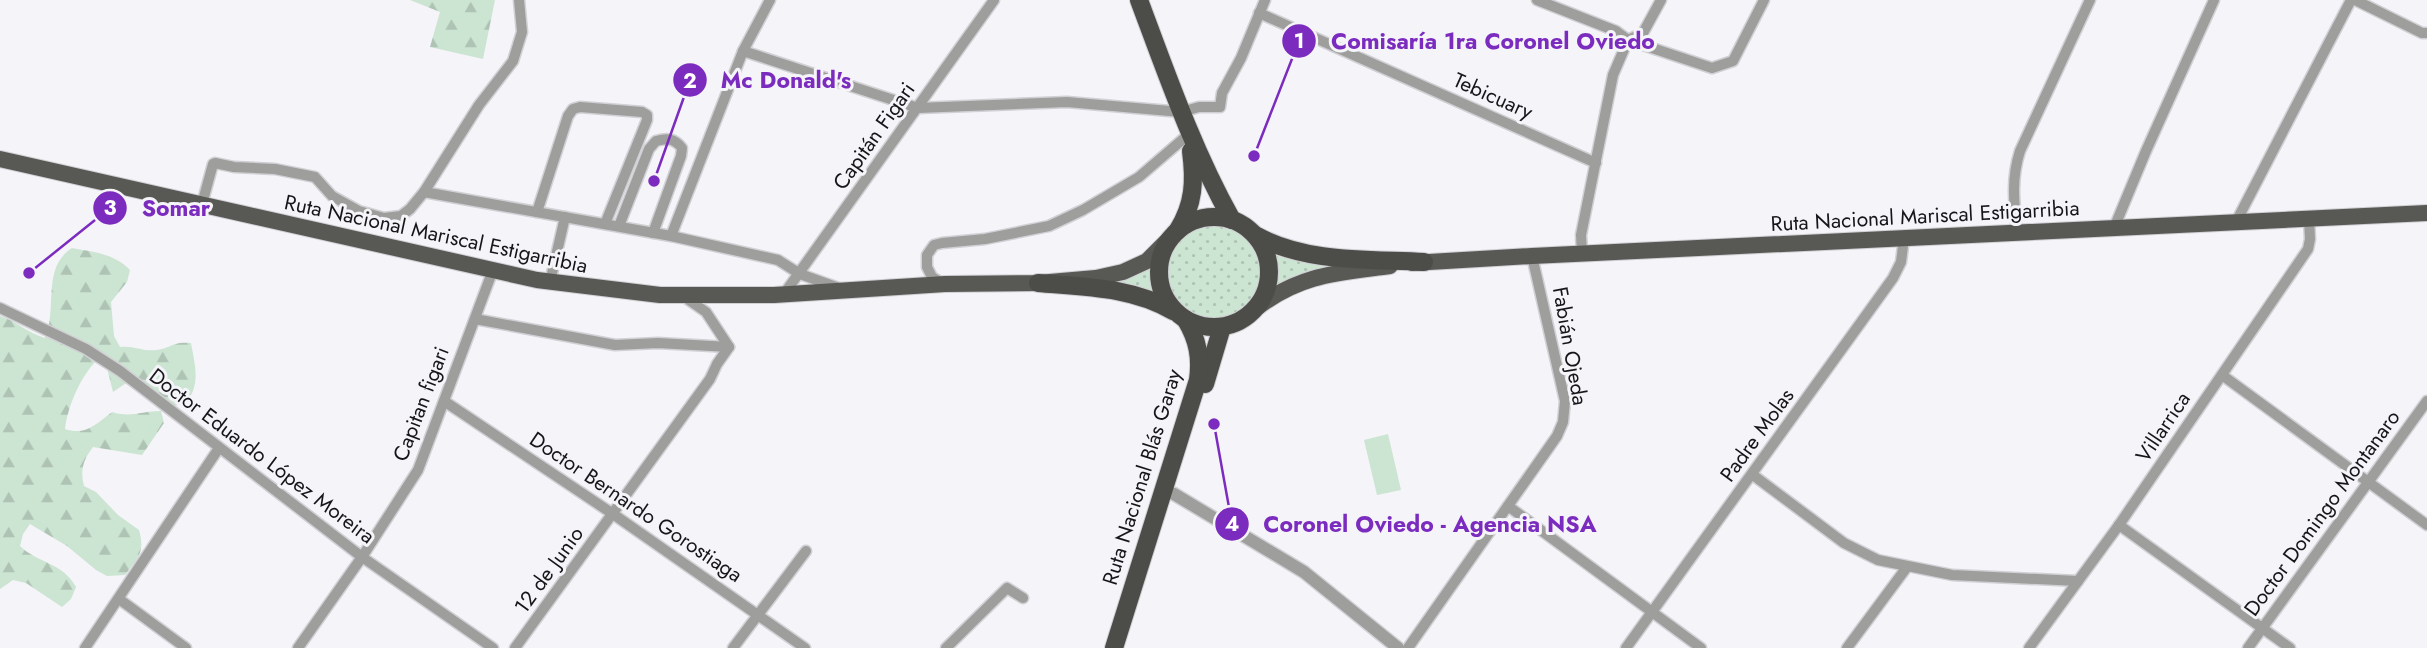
<svg xmlns="http://www.w3.org/2000/svg" width="2427" height="648" font-family="Jost,sans-serif">
<style>
.grass{fill:url(#grass-dots)}
.forest{fill:url(#forest-firs)}
.pitch{fill:#cce4d2}
.lines{fill:none;stroke-linecap:round;stroke-linejoin:round}
.minor-casing{stroke:#d1d0d5;stroke-width:13}
.tertiary-casing{stroke:#d1d0d5;stroke-width:15}
.primary-casing{stroke:#d1d0d5;stroke-width:18}
.trunk-casing{stroke:#d1d0d5;stroke-width:20}
.minor{stroke:#9e9e9c;stroke-width:10}
.tertiary{stroke:#9e9e9c;stroke-width:12}
.primary{stroke:#585955;stroke-width:16}
.trunk{stroke:#4c4c48;stroke-width:18}
.labels{text-anchor:middle;stroke-width:6;stroke-linejoin:round;paint-order:stroke}
.street-label{font-size:21px;fill:#161618;stroke:#f5f4f9}
.leader{fill:none;stroke:#7b2cbf;stroke-width:2.5}
.callout-dot{fill:#7b2cbf;stroke:#f5f4f9;stroke-width:2.5}
.mark-label{font-size:21px;text-anchor:middle;font-weight:bold;fill:#fff}
.callout-label{font-size:23px;text-anchor:middle;font-weight:bold;fill:#7b2cbf;stroke:#f5f4f9;stroke-width:6;stroke-linejoin:round;paint-order:stroke}
</style>
<defs>
<pattern id="grass-dots" width="8" height="8" patternUnits="userSpaceOnUse" patternTransform="scale(1.75)"><rect width="8" height="8" fill="#cce4d2"/><path d="M2 2h.1M6 6h.1" fill="none" stroke="#aec3b4" stroke-width="1.8" stroke-linecap="round"/></pattern>
<pattern id="forest-firs" width="22" height="20" patternUnits="userSpaceOnUse" patternTransform="scale(1.75)"><rect width="22" height="20" fill="#cce4d2"/><path d="M5 1l3.5 6h-7zM16 11l3.5 6h-7z" fill="#aec3b4"/></pattern>
</defs>
<rect width="100%" height="100%" fill="#f5f4f9"/>
<g class="grass">
<circle cx="1213" cy="272" r="48"/>
<polygon points="1272,255 1291,259 1362,264 1272,290 1276,275"/>
<polygon points="1153,263 1152,279 1157,295 1139,287 1099,283"/>
</g>
<g class="forest">
<polygon points="410,0 495,0 483,59 430,47 440,12"/>
<path d="M72 248C94 252 115 254 130 270L127 282 111 302 114 336 120 347C133 345 144 352 156 350 172 348 172 341 191 343 195 366 201 384 186 403L174 406 153 391 129 381 113 392 107 368 99 358C81 375 68 405 65 429 86 436 96 424 112 412 132 418 141 411 161 411L164 423 142 455 93 447C83 460 80 470 84 486L96 492 118 515 139 530C145 552 139 557 125 575L107 576 96 570 67 546 30 524 23 534 20 546C39 564 62 562 76 587L71 599 62 607 26 583 13 580 0 589V316C16 321 28 333 45 338 58 308 41 268 72 248Z"/>
</g>
<polygon class="pitch" points="1388,434 1401,490 1377,495 1364,440"/>
<g class="lines">
<g class="minor-casing">
<g id="minor">
<polyline points="1537,0 1616,31 1628,40 1712,68 1733,61 1764,0"/>
<polyline points="2355,0 2422,33 2427,33"/>
<polyline points="1259,13 1596,163"/>
<polyline points="743,51 918,108 1067,102 1181,112 1199,107 1220,107 1222,93 1241,58 1265,0"/>
<polyline points="424,192 671,236 778,260 800,274 839,288"/>
<polyline points="202,204 213,164 215,163 234,167 275,169 315,177 332,196 359,211 384,218 401,216 410,209 424,192 479,105 513,61 522,32 519,0"/>
<polyline points="537,212 568,116 573,109 580,107 642,112 647,115 647,120 605,224"/>
<polyline points="2236,222 2351,0"/>
<path d="M619 226 649 149 656 141C667 138 674 138 682 148L681 156 653 233"/>
<polyline points="2114,228 2146,151 2214,0"/>
<path d="M2017 232C2014 203 2011 179 2020 151L2090 0"/>
<polyline points="671,236 743,51 770,0"/>
<polyline points="1582,253 1581,235 1613,75 1628,40 1643,33 1661,0"/>
<polyline points="550,282 565,217"/>
<polyline points="942,283 932,277 927,267 927,255 934,245 942,243 985,239 1049,226 1083,210 1139,177 1189,134"/>
<polyline points="784,294 994,0"/>
<polyline points="0,308 86,349 120,371 362,557 493,648"/>
<polyline points="475,319 615,345 658,343 729,347"/>
<polyline points="2222,375 2427,525"/>
<polyline points="444,401 613,514 805,648"/>
<polyline points="1753,475 1844,543 1878,560 1952,575 2078,581"/>
<polyline points="1508,506 1701,648"/>
<polyline points="2119,525 2290,648"/>
<polyline points="119,599 186,648"/>
<polyline points="85,648 219,448"/>
<polyline points="298,648 362,557 418,470 493,270"/>
<polyline points="515,648 710,379 717,364 729,347 706,312 683,296"/>
<polyline points="733,648 806,551"/>
<polyline points="946,648 1007,588 1023,598"/>
<polyline points="1408,648 1557,436 1563,422 1565,401 1532,256"/>
<polyline points="1626,648 1893,278 1901,262 1904,238"/>
<polyline points="1847,648 1907,567"/>
<polyline points="2029,648 2119,525 2308,249 2310,239 2309,219"/>
<polyline points="2248,648 2427,401"/>
</g>
</g>
<g class="tertiary-casing">
<polyline id="tertiary" points="1164,491 1174,494 1304,572 1398,648"/>
</g>
<g class="primary-casing">
<g id="primary">
<polyline points="0,159 537,280 660,295 774,295 945,284 1038,283 1096,278 1123,272 1147,261 1172,236"/>
<polyline points="1412,263 1532,256 2427,213"/>
<path d="M1258 307C1301 274 1338 273 1390 266"/>
</g>
</g>
<g class="trunk-casing">
<g id="trunk">
<path d="M1139 0C1167 75 1193 150 1232 220"/>
<circle cx="1214" cy="272" r="55"/>
<path d="M1178 230C1194 204 1195 181 1191 151"/>
<path d="M1257 236C1307 263 1368 259 1424 262"/>
<path d="M1038 283C1085 287 1132 287 1173 311"/>
<polyline points="1205,384 1222,327"/>
<path d="M1114 648 1198 380C1201 358 1198 340 1186 320"/>
</g>
</g>
<use href="#minor" class="minor"/>
<use href="#tertiary" class="tertiary"/>
<use href="#primary" class="primary"/>
<use href="#trunk" class="trunk"/>
</g>
<g class="labels">
<g class="street-label">
<text transform="translate(1493 96) rotate(24)" y="7">Tebicuary</text>
<text transform="translate(874 136) rotate(-55)" y="7">Capitán Figari</text>
<text transform="translate(1925 216) rotate(-3)" y="7">Ruta Nacional Mariscal Estigarribia</text>
<text transform="translate(436 234) rotate(12)" y="7">Ruta Nacional Mariscal Estigarribia</text>
<text transform="translate(1570 346) rotate(80)" y="7">Fabián Ojeda</text>
<text transform="translate(421 404) rotate(-69)" y="7">Capitan figari</text>
<text transform="translate(2163 427) rotate(-56)" y="7">Villarrica</text>
<text transform="translate(1757 435) rotate(-54)" y="7">Padre Molas</text>
<text transform="translate(262 456) rotate(37)" y="7">Doctor Eduardo López Moreira</text>
<text transform="translate(1142 477) rotate(-73)" y="7">Ruta Nacional Blás Garay</text>
<text transform="translate(636 507) rotate(34)" y="7">Doctor Bernardo Gorostiaga</text>
<text transform="translate(2322 513) rotate(-54)" y="7">Doctor Domingo Montanaro</text>
<text transform="translate(549 570) rotate(-54)" y="7">12 de Junio</text>
</g>
</g>
<path class="leader" d="M1254 156L1299 41M654 181L690 80M29 273L110 208M1214 424L1232 524"/>
<g class="callout-dot">
<circle cx="1254" cy="156" r="7"/>
<circle cx="654" cy="181" r="7"/>
<circle cx="29" cy="273" r="7"/>
<circle cx="1214" cy="424" r="7"/>
<circle cx="1299" cy="41" r="18"/>
<circle cx="690" cy="80" r="18"/>
<circle cx="110" cy="208" r="18"/>
<circle cx="1232" cy="524" r="18"/>
</g>
<g class="mark-label">
<text x="1299" y="48">1</text>
<text x="690" y="88">2</text>
<text x="110" y="215">3</text>
<text x="1232" y="531">4</text>
</g>
<g class="callout-label">
<text x="1493" y="49">Comisaría 1ra Coronel Oviedo</text>
<text x="786" y="88">Mc Donald's</text>
<text x="176" y="216">Somar</text>
<text x="1430" y="532">Coronel Oviedo - Agencia NSA</text>
</g>
</svg>
